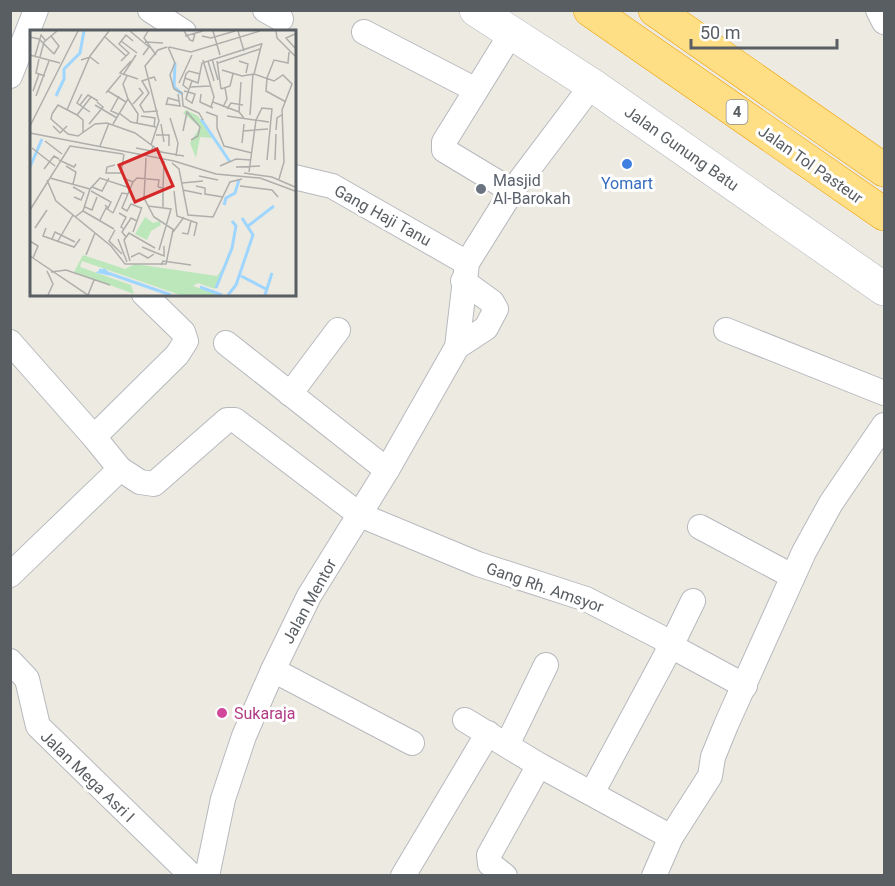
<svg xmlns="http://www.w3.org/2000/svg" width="895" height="886" font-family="Roboto,sans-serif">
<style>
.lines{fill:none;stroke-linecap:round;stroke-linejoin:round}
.minor-casing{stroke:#b6b9be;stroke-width:26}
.secondary-casing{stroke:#b5b8be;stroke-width:34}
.motorway-casing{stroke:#eea100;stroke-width:34}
.minor{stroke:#fff;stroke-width:24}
.secondary{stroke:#fff;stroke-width:33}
.motorway{stroke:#ffdf86;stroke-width:33}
.shop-dot{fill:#3f7fe0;stroke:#fff;stroke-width:2}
.worship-dot{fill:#6b7280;stroke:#fff;stroke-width:2}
.hotel-dot{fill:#d1479c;stroke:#fff;stroke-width:2}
.labels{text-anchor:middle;stroke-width:6;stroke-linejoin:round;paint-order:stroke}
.shield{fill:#fff;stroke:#8b8e92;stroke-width:1.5}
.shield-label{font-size:15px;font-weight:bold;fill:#595e63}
.street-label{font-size:16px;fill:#595e63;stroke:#fff}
.worship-label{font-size:16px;fill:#5b616d;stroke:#fff;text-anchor:start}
.shop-label{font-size:16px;fill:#366cbe;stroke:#fff}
.hotel-label{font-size:16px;fill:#b23c85;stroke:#fff;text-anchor:start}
.inset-river{fill:none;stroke:#9fd6ff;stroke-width:3}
.inset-road{fill:none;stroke:#aeaeab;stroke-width:1.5}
.view{fill:#d62828;fill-opacity:0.15;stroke:#d62828;stroke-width:3}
.inset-edge{fill:none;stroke:#595e63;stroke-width:3}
</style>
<rect width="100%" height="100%" fill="#edeae1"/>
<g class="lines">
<g class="minor-casing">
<g id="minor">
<polyline points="150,10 184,32"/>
<polyline points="265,10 281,19"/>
<polyline points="878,10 884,22"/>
<polyline points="364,32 476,90"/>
<polyline points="10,76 36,10"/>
<polyline points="294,177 332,186 467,263"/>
<polyline points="512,191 444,150 444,142 512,32"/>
<polyline points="726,330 884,393"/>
<polyline points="10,342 94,437 120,469 10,575"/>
<polyline points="226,343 387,470"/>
<polyline points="457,347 486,328 496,309 492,302 463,281"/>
<polyline points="290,394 338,330"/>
<polyline points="94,437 177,355 186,341 183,332 144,294"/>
<polyline points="120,469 140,482 154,484 227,420 235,420 360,515 478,564 586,599 660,637 671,646 592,793"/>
<polyline points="700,527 792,576"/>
<polyline points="693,601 671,646 745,686"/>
<polyline points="10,661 27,679 38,726 192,876"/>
<polyline points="273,670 412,743"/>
<polyline points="465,720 539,765 671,837 710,776 713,757 726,725 804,552 831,503 884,425"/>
<polyline points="507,745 546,665"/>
<polyline points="207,876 223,799 244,736 273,670 309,596 387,470 457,347 467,263 512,191 592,85"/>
<polyline points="403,876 488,733"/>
<polyline points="505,876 490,864 489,855 539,765"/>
<polyline points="654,876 671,837"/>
</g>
</g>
<g class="secondary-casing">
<polyline id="secondary" points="476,10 592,85 884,289"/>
</g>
<g class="motorway-casing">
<g id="motorway">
<polyline points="590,10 884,214"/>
<polyline points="655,10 884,170"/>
</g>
</g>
<use href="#minor" class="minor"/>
<use href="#secondary" class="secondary"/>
<use href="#motorway" class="motorway"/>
</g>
<circle class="shop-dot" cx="627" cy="164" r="6"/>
<circle class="worship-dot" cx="481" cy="189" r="6"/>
<circle class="hotel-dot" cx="222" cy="713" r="6"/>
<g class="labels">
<rect class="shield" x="726.5" y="100" width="21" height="24" rx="4.5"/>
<g class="shield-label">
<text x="737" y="117">4</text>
</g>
<g class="street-label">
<text transform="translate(682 148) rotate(35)" y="6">Jalan Gunung Batu</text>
<text transform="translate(811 164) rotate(35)" y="6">Jalan Tol Pasteur</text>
<text transform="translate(383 215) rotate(29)" y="6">Gang Haji Tanu</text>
<text transform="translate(545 587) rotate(19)" y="6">Gang Rh. Amsyor</text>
<text transform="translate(309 601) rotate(-61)" y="6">Jalan Mentor</text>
<text transform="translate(88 776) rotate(44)" y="6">Jalan Mega Asri I</text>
</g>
<g class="worship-label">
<text x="493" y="186">Masjid<tspan x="493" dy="18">Al-Barokah</tspan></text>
</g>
<g class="shop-label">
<text x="627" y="189">Yomart</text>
</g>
<g class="hotel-label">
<text x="234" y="719">Sukaraja</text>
</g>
</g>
<g transform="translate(30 30)">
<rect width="266" height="266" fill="#edeae1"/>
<path d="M156 80 168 86 182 108 170 107 166 128 160 113 170 97 153 83ZM53 225 95 239 105 234 187 246 196 234 185 259 168 253 163 256 189 265H150L52 231 50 237 101 255 104 264 44 242Z" fill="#bce7bb"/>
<path d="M115 187 123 193 130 191 131 195 121 201 117 210 105 204Z" fill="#bce7bb"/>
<path class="inset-river" d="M145 33 144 57 152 64M26 66 34 49V39L50 23 54 1M171 89 200 132M0 137 12 109M194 175 196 168 205 163 209 150M218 196 244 176M69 240 141 265M78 243 74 240 70 242 79 244M211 246 236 259M170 257 192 265M186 258 202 218 206 196 202 191M198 265 206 255 223 205 212 188M235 265 242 243"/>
<path class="inset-road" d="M100 1 119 17 113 25M118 1 114 8 126 25M154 1 160 10 163 11 165 3M183 1 190 25M208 1 214 21M246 1 247 8 265 26M265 4 256 8 265 18M21 6 29 16 24 24M155 6 173 1M172 6 181 8 205 1M0 7 9 9 24 24M75 7 96 26M91 11 107 23M115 12 133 13M232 13 224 44 244 51 253 45 262 54 252 80 254 132 249 149M138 17 145 33 140 45 144 59M139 17 161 22 230 1M0 25 30 33M5 26 11 5 16 11M10 27 14 12 27 1M9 29 6 43 15 46M182 29 188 50M51 30 60 27 69 34M173 30 184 67 181 77M91 31 99 23 89 14 96 5 103 11M101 31 90 43 108 49M178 31 184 51M187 31 191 59M209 31 218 34 216 43M188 33 230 19M192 40 212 46 224 44M93 45 106 25M155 48 168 53 172 33 231 14M237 48 244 30 258 33 259 22M237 48 236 61 256 72M126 51 124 47 112 51 119 63 110 75 114 82 128 81M149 53 162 25M160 57 180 56M144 59 152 63 153 76 169 83 173 90M158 59 153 55 156 44 159 41 170 44M191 59 200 56 203 44M3 61 9 44M78 61 96 72M154 61 158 62 165 64 162 73 156 69 158 62 162 51M76 63 91 45M52 64 47 73 60 82M171 64 170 72 183 78M6 66 19 31M98 69 108 84 107 94M183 72 209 82 214 88M103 74 113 63 109 58M136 74 150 76 148 64M50 75 58 65 68 71M65 75 87 88M136 75 138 68 149 71M193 77 197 69 195 58M231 78 242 79 237 130M197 79 201 73 213 75M37 80 60 26 79 1M176 82 187 86V98L194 116 222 123M209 82 211 52M89 83 101 92 126 97M22 84 21 89 38 104 48 106 65 94 77 93 105 103 131 122 154 126M22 84 28 75 47 85 53 90V102M88 84 81 81 89 66M47 85 61 67M220 85 223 44M111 86 125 88 124 97M197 86 239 92M140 88 148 113 146 126M59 94 73 77 67 72M83 94 98 69 93 54 97 46M131 94 134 112M0 96 48 1M23 96 30 103 37 96M246 100 247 88 253 84M153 101 157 82 170 97 168 106 161 110M213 101 238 99M0 103 144 131 186 144 230 148 265 161M126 105H139V116M15 111 32 124M212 113 214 94M121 115 129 91 115 36 128 20 137 17M70 116 79 93M2 118 25 136M106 118 121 121 123 117M116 128 114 168 124 187 144 200M29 130 44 137 46 134M245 130 246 104M142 133 149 139 158 185 183 187 200 152 212 149M85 135 77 137 76 143H91L94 124M36 136 46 142 43 154M190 136 206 129 221 130M206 137 230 136M14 139 24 126 29 129M219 142 226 90 232 78M214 143 242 147 265 157M169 146 188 150M20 148 60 159M93 148 103 152 92 178 97 181 101 174 111 178M17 150 26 171 81 216 95 234H136L143 200M103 152 107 148 129 150 128 157M152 153 173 151M166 156 175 158V164L193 167M210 156 242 160 248 167M43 157 54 163 51 170 44 167M62 157 72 161 79 148M128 157 133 158 134 131M133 158V177M153 160 172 164M61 161 81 172 78 178 75 175M144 161 147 186 167 193 164 206M118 176 141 179 129 220M55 177 62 180 67 167M0 180 40 116 93 124M53 181 60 159 70 148 100 158M83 183 92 163 98 164M89 183 96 187 91 197 94 199M45 187 53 181 84 199M70 190 76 178 83 183M5 198 17 180M16 198 13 206 44 217 50 209M85 200 79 211 92 224M103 202 112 177M143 202 154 187M152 203 158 204 161 191M96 207 92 202 101 188 107 191M22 209 25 202 45 212M88 209 97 232M0 211 8 216 3 228M28 211 43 185M112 217 134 226V216M56 225 65 203M0 226 58 265 64 250M101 227 109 223 118 228 124 224M100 231 94 210 99 203 125 218M131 235 133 231 161 235M17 241 23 254 18 265M21 242 36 240 80 255"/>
<path class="view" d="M127 119 143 156 105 172 89 135Z"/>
<rect width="266" height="266" class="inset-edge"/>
</g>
<rect width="895" height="886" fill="none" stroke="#595e63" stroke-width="24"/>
<path d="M691 39v9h146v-9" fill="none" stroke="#595e63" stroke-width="3"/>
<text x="700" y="39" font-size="18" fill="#595e63" stroke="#ffffff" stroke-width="4.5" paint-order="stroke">50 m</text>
</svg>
